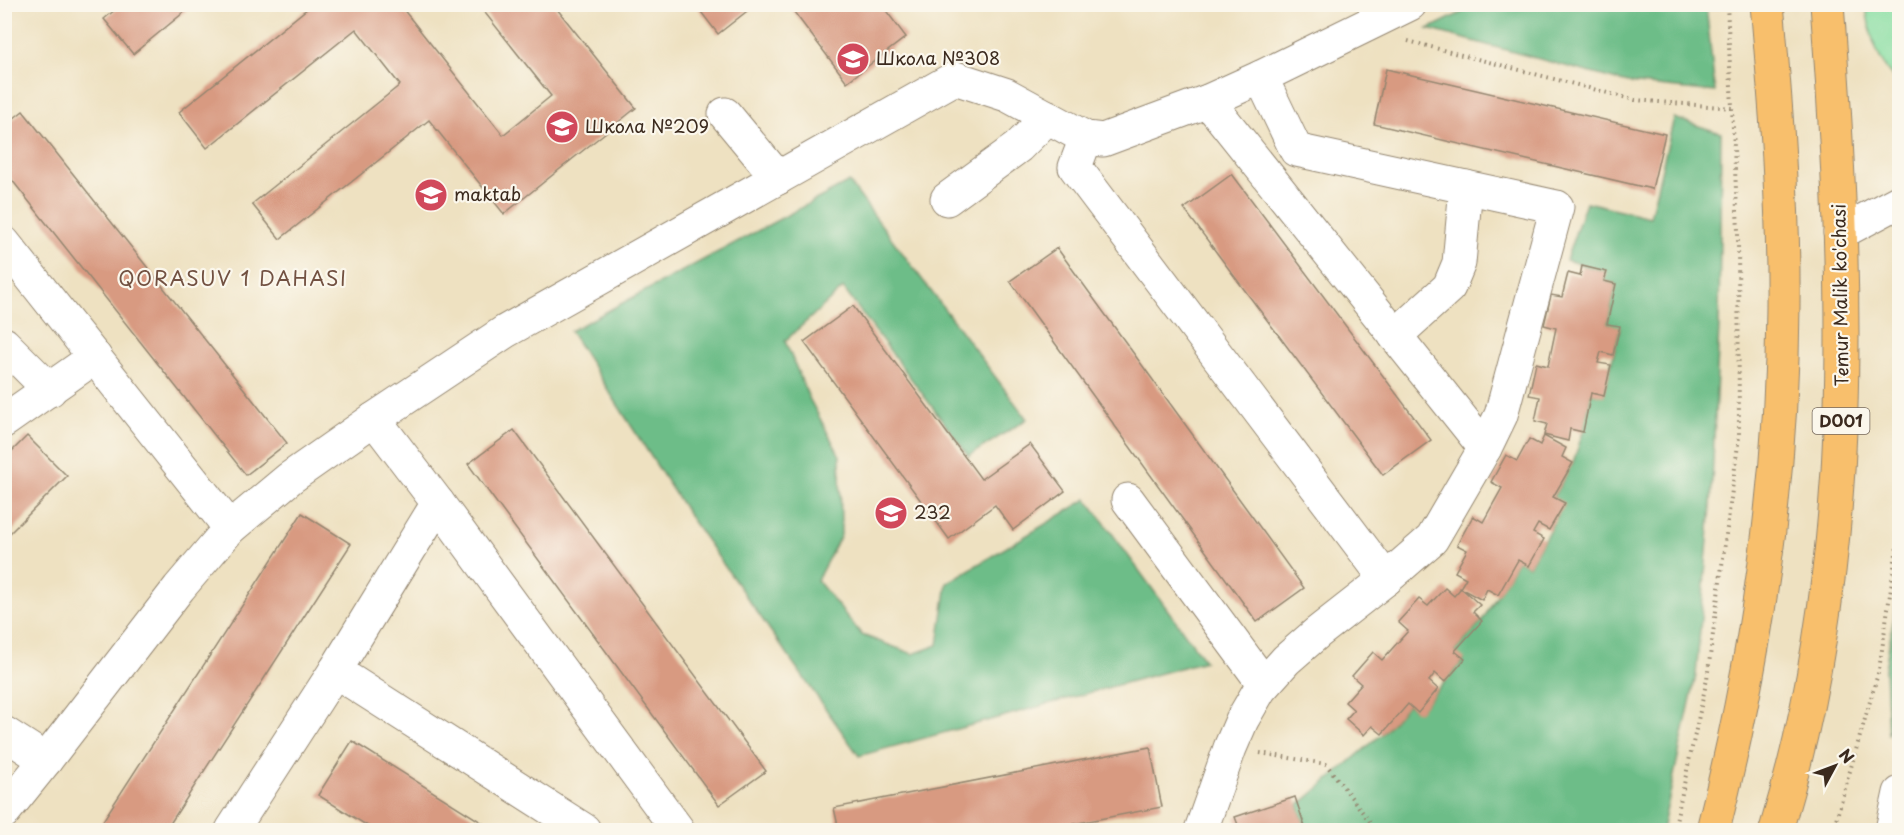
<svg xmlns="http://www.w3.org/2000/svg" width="1904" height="835" font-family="'Playpen Sans',sans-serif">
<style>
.green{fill:#87dea2;stroke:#618460;stroke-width:1.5}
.forest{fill:#6dbd88;stroke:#547453;stroke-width:1.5}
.building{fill:#d89a81}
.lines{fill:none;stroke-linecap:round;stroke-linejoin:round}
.minor-casing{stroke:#948670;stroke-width:35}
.highway-casing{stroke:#948670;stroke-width:35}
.path{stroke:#948670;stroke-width:4;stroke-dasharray:1.5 4.5;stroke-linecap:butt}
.minor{stroke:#fff;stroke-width:33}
.highway{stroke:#f8bf6c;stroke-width:33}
.labels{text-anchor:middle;stroke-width:4.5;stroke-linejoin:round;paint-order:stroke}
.shield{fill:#fbf7ec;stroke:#75685c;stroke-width:1.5}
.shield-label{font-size:16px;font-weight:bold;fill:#3b2a1e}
.poi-label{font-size:18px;fill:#3b2a1e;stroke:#fbf7ec;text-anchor:start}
.street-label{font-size:18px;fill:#3b2a1e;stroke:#fbf7ec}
.neighbourhood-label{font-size:20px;letter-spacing:1.5px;fill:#725141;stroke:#fbf7ec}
</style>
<rect width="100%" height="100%" fill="#fbf7ec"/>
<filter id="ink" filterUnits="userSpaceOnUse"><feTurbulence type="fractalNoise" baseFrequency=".0167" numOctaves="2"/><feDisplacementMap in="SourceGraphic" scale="12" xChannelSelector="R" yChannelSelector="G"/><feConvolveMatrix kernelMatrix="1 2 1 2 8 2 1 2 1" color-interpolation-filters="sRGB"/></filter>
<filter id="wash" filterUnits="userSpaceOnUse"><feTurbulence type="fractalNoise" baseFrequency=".008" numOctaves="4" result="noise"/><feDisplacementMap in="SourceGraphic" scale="24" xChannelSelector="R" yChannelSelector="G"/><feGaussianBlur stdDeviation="1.35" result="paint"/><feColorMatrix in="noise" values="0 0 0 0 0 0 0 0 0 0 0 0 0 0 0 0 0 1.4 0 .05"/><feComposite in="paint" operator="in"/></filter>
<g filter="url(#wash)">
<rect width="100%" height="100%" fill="#eee1c1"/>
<path class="green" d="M1866 5H1899V83C1877 64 1869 33 1866 5Z"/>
<g class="forest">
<polygon points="1477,5 1706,5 1715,92 1628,83 1428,29"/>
<polygon points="1674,118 1721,133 1719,326 1711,506 1696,675 1662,830 1306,830 1298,806 1382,734 1408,704 1418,712 1464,660 1455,651 1482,621 1518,560 1529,566 1564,504 1553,497 1573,463 1583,432 1591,393 1604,395 1620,327 1607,324 1616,284 1604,281 1606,272 1566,260 1586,202 1650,217"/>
<polygon points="849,182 1027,419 969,456 843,288 785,341 809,398 840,456 841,535 817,580 862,635 913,654 938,645 947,583 1087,499 1205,661 859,756 692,520 570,331"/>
<polygon points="1899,587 1899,706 1888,735 1885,669"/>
</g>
<g id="blocks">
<g class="building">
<polygon points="122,4 194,4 133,54 104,19"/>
<polygon points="313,4 399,4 503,135 551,96 478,4 553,4 636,108 504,214 429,120 280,239 252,204 400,85 356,29 207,148 179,112"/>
<polygon points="695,4 756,4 718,34"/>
<polygon points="788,4 881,4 906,37 847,82"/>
<polygon points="1386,69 1665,134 1652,189 1374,124"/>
<polygon points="23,111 287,443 246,475 4,170 4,126"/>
<polygon points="1232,174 1431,440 1383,475 1184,209"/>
<polygon points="1057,248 1304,588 1257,622 1010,281"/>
<polygon points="1582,266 1607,272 1604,281 1616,284 1607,324 1620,326 1613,355 1601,352 1598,363 1611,365 1604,396 1591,393 1583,432 1570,429 1568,441 1544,435 1547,424 1535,421 1540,397 1529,395 1536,363 1548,366 1556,328 1544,325 1551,295 1562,297 1568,273 1580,276"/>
<polygon points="853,306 981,479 1030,444 1065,491 1013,530 995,505 949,539 804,342"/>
<polygon points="514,430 766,771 719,805 468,464"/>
<polygon points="27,436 67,476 4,539 4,459"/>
<polygon points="1544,436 1566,448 1562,457 1573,463 1553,497 1565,503 1549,530 1538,524 1533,533 1544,539 1529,566 1518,560 1498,595 1487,589 1482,600 1460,588 1466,578 1455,572 1467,550 1457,545 1473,516 1483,522 1502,488 1491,482 1506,455 1517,461 1529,439 1540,445"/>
<polygon points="302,513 351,544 166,830 97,830"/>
<polygon points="1445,588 1454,596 1461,588 1480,605 1473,612 1482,621 1455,651 1465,659 1445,682 1435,673 1429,681 1438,689 1418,713 1408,704 1382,734 1372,726 1364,735 1346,719 1354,710 1345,702 1361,684 1352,676 1373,652 1382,660 1408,631 1398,622 1419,599 1428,606"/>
<polygon points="352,741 494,830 374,830 318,795"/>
<polygon points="1150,747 1162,807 1042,830 839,830 834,808"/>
<polygon points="1295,797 1306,830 1240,830 1235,817"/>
</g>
</g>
</g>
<g filter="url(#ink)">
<use href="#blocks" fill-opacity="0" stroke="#948670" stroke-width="1.5"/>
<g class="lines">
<g class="minor-casing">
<g id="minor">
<polyline points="1208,101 1485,448"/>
<polyline points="725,114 778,178"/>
<polyline points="1086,138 1075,167 1386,579"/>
<polyline points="947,199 1018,147 1048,117"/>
<polyline points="1840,233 1900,201"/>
<polyline points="4,243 230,528"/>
<polyline points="1395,336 1449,287 1459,263 1466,187"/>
<polyline points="4,344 50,390"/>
<polyline points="4,421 95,357"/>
<polyline points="1128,500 1264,684"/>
<polyline points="335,671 584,830"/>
<polyline points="4,733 46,760 4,812"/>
<polyline points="46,760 179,588 230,528 290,478 374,419"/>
<polyline points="232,830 335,671 438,503"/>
<polyline points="678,830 438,503 374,419 506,331 955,78 1007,95 1086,138 1103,140 1208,101 1261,77 1410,4"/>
<polyline points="1201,830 1230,748 1242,720 1260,689 1286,660 1317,633 1386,579 1432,539 1485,448 1501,415 1557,207 1296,150 1261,77"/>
<polyline points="1892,830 1900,793"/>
</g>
</g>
<g class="highway-casing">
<g id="highway">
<path d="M1713 830C1756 660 1782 483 1783 307 1784 206 1776 105 1767 4"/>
<path d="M1776 830C1859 556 1848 286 1827 4"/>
</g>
</g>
<g class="path">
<polyline points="1408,41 1635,100 1733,108"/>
<polyline points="1260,753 1326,764 1376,830"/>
<polyline points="1674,830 1707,679 1739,437 1738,231 1727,4"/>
<polyline points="1833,830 1879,670 1900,526"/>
</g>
<use href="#minor" class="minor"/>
<use href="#highway" class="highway"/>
</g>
</g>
<defs>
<g id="school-disc" transform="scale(1.725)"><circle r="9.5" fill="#d1495b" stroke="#fbf7ec"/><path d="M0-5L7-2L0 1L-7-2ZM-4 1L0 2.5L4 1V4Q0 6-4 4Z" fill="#fff"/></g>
</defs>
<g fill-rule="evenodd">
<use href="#school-disc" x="853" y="59"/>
<use href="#school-disc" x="562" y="127"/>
<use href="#school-disc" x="431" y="195"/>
<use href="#school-disc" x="891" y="513"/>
</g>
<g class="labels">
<rect class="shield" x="1812.5" y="408" width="57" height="26" rx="4.5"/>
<g class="shield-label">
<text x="1841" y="427">D001</text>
</g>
<g class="poi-label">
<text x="876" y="65">Школа №308</text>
<text x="585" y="133">Школа №209</text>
<text x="454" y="201">maktab</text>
<text x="914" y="519">232</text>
</g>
<g class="street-label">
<text transform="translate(1841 295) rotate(-91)" y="6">Temur Malik ko'chasi</text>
</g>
<g class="neighbourhood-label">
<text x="233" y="286">QORASUV 1 DAHASI</text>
</g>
</g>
<rect width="1904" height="835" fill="none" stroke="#fbf7ec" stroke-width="24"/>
<g transform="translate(1835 766) rotate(49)" stroke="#fbf7ec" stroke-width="4.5" paint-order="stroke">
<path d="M0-4.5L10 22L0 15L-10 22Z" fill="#3b2a1e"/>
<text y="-9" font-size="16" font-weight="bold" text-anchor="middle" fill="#3b2a1e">N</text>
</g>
</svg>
